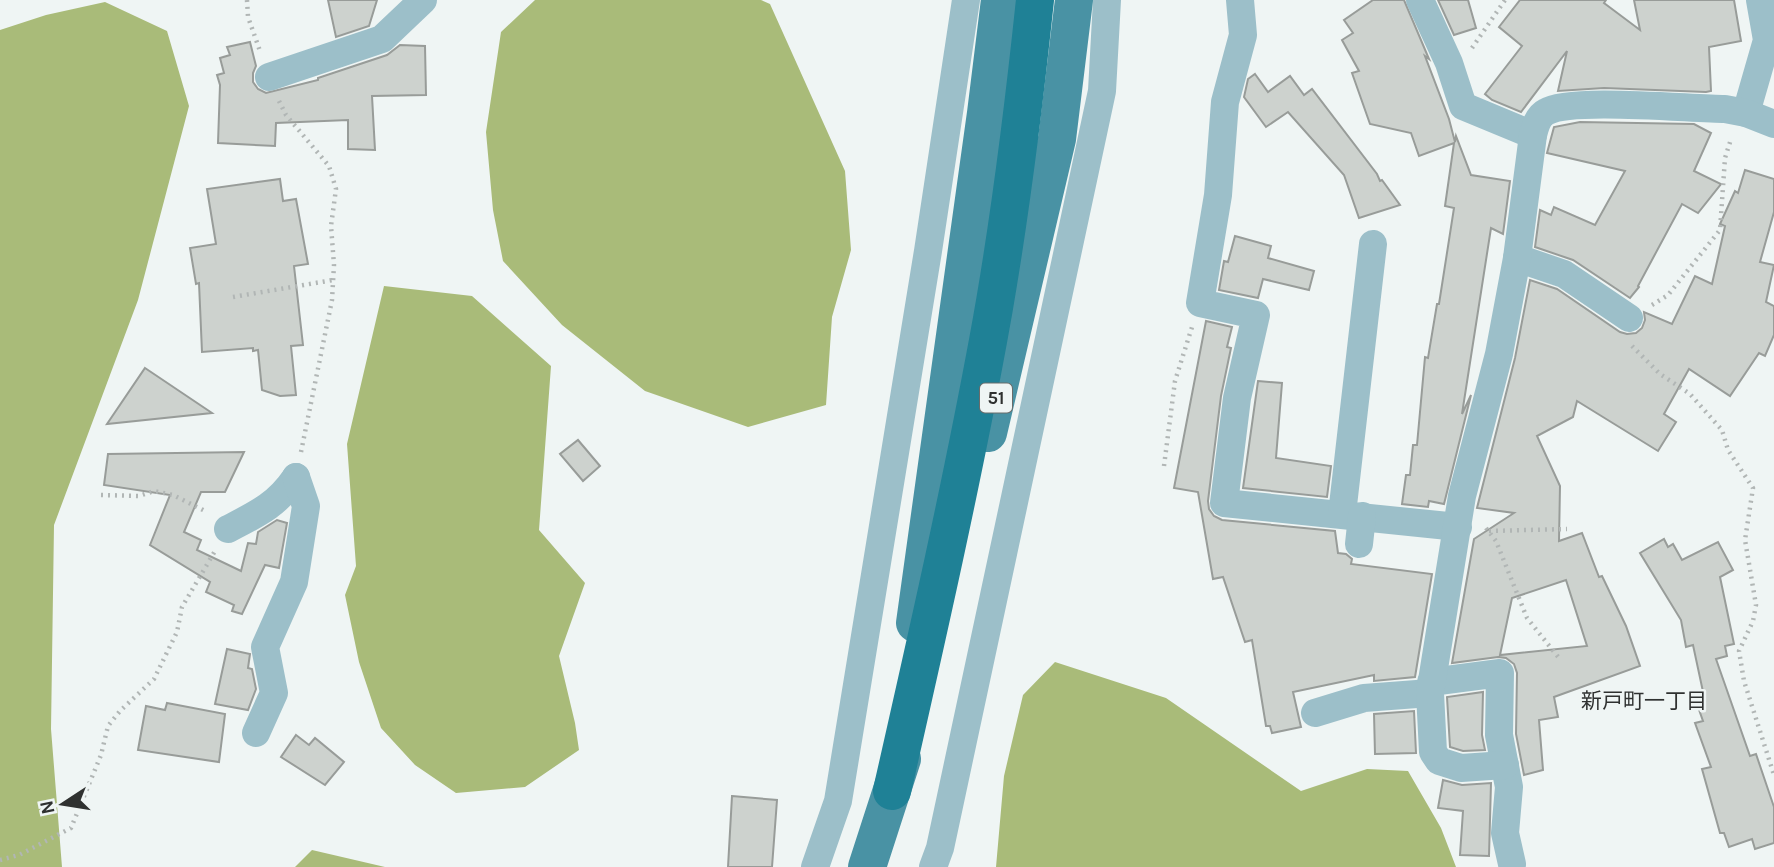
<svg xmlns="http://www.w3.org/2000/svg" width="1774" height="867" font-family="Karla,'Noto Sans JP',sans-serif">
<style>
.forest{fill:#a9bb79}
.building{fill:#cdd2ce;stroke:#989c99;stroke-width:2;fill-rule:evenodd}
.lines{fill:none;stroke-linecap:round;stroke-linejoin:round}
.path{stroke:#b1b6b5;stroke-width:4.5;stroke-dasharray:2 5;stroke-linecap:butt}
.street{stroke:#9cbfc9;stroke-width:28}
.primary{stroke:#4992a4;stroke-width:38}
.highway{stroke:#1f8196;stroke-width:38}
.labels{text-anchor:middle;stroke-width:5;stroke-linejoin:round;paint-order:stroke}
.shield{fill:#eff5f4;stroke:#696c6b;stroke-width:2}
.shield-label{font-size:18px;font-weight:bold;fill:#2f3130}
.neighbourhood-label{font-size:21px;fill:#2f3130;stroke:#eff5f4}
</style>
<rect width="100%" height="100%" fill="#eff5f4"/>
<g class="forest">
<polygon points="535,0 761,0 770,4 845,171 851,250 832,317 826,405 748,427 645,391 562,325 503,261 493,210 486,132 501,32"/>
<polygon points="105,2 167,31 189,106 138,300 54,525 51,729 62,867 0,867 0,30 46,15"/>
<polygon points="384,286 472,296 551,366 539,530 585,583 559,656 575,723 579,750 525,787 456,793 415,765 381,728 359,662 345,595 356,566 347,444"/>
<polygon points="1055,662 1166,698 1301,791 1367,769 1408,771 1441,828 1456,867 996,867 1004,776 1023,695"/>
<polygon points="312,850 385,867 295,867"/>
</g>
<g class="building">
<polygon points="328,0 377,0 369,26 336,37"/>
<polygon points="1373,0 1404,0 1429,59 1425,56 1449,119 1455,142 1456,136 1471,175 1510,181 1503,234 1491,228 1462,414 1471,395 1444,504 1429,501 1428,507 1402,504 1406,475 1410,475 1413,445 1417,445 1425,357 1428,358 1437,304 1439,304 1454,208 1445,206 1454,143 1419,156 1411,133 1370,124 1352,73 1359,71 1342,40 1353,33 1344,20"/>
<polygon points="1438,0 1468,0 1476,28 1454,35"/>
<polygon points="1520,0 1606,0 1604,3 1640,30 1634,0 1734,0 1741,41 1709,47 1711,91 1706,92 1604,88 1558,91 1567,51 1521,112 1492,100 1485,94 1522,46 1499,27"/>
<polygon points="250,42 256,66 253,73 253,82 258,89 266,93 318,80 318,78 387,55 400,45 425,46 426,95 372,96 375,150 348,149 348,120 276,123 275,146 218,143 220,85 217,75 224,73 220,58 230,55 227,47"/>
<polygon points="1255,74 1268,92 1290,76 1304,95 1312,89 1377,174 1380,181 1382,180 1400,205 1359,218 1344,175 1288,112 1266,127 1244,97 1248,79"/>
<polygon points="1580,122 1694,124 1711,133 1694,171 1721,184 1698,213 1682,204 1638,286 1639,287 1630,298 1573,260 1535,247 1540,210 1551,215 1554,207 1595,225 1625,171 1547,153 1554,127"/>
<path d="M1745 170 1774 179V212L1760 262 1774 265 1766 302 1774 306V335L1765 356 1759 353 1730 396 1689 369 1664 414 1676 422 1658 451 1577 401 1573 417 1537 436 1560 486 1559 541 1582 533 1599 577 1602 576 1626 626 1640 666 1554 697 1558 717 1539 720 1543 770 1524 775 1516 734 1517 673 1514 664 1506 658 1498 657 1452 663 1474 539 1514 513 1477 508 1515 358 1530 280 1557 289 1620 332 1627 334 1636 333 1642 328 1645 320 1644 312 1672 324 1695 276 1712 284 1725 226 1720 224 1735 191 1738 193ZM1566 580 1587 646 1500 655 1512 598Z"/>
<polygon points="280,179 283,201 296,199 308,264 294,266 303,345 291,346 296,395 280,396 262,390 258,350 253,351 253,348 202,352 199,283 196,284 190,248 216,244 207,189"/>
<polygon points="1235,236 1271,246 1268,258 1314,271 1309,290 1263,279 1258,298 1219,290 1224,261 1228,262"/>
<polygon points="1206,321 1232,327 1227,347 1231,348 1221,396 1208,501 1209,509 1214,516 1222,520 1335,531 1338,553 1346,554 1352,559 1351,564 1432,574 1415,677 1374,681 1374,675 1293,692 1301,727 1272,733 1270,726 1266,726 1252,640 1245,642 1223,577 1213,579 1198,492 1174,488"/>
<polygon points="145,368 212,413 107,424"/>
<polygon points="1258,381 1282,383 1276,458 1331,466 1327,497 1243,488"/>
<polygon points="578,440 600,466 583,481 560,454"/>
<polygon points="244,452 225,492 201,492 184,532 201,540 197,550 241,571 248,543 256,544 258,532 277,520 287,523 279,568 265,565 242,614 232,611 234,605 206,592 210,582 150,545 170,495 104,485 108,454"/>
<polygon points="1664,539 1668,547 1673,544 1682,560 1718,542 1733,570 1720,577 1734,644 1725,646 1727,656 1716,659 1750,756 1756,754 1774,807 1774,843 1755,849 1752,839 1729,847 1724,833 1720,833 1702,769 1711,767 1695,723 1703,721 1697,704 1705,701 1693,645 1686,647 1681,620 1640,553"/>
<polygon points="227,649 250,654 248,668 252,669 256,689 248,710 215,704"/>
<polygon points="1483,692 1482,735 1485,750 1463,751 1450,747 1447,697"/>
<polygon points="167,703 225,714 219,762 138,750 146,706 165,710"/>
<polygon points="1414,711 1416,753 1375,754 1374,714"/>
<polygon points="296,735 309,745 315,738 344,762 325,785 281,757"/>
<polygon points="1443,780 1462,785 1491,783 1489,856 1460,855 1463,811 1438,808"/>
<polygon points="732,796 777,800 772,867 728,867"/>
</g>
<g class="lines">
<g class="path">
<polyline points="247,0 248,17 260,51"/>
<polyline points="1472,48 1505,0"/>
<polyline points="279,101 286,115 329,166 336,189 331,226 334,265 332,300 301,452"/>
<polyline points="233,297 333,280"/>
<polyline points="1652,305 1668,295 1720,230 1725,158 1731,139"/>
<polyline points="1632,346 1660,374 1690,394 1722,430 1728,450 1753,488 1745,540 1756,605 1753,621 1739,651 1744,681 1774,775"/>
<polyline points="1164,466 1175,381 1192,327"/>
<polyline points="101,495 139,496 154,491 173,495 207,512"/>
<polyline points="1486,528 1496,541 1527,618 1559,658"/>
<polyline points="1489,531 1567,529"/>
<polyline points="0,860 19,855 71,828 101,755 108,726 120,711 154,679 177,632 182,607 215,551"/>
</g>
<g class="street">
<polyline points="1240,0 1243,35 1225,102 1218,195 1200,303 1256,315 1237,398 1224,503 1458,527"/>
<polyline points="1420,0 1449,63 1463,106 1533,135"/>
<polyline points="269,77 382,39 423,0"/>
<polyline points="1746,113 1767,40 1760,0"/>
<polyline points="1517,258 1564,274 1629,318"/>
<polyline points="1342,514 1373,244"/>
<path d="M228 529C257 514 277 505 296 477"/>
<polyline points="1359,544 1362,516"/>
<polyline points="1431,682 1500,673 1499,735 1509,787 1505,833 1512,864"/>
<polyline points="1315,713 1364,698 1430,693"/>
<polyline points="256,733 274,693 265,647 294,582 306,506 296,477"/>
<path d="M1505 765 1461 768 1439 761 1433 752 1430 693 1462 496 1499 354 1517 258 1533 135C1535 127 1538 116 1546 112 1570 97 1690 109 1725 109L1746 113 1774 124"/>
<polyline points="815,867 838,801 928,251 966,0"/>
<polyline points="933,867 940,848 1102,91 1107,0"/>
</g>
<g class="primary">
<polyline points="988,433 1057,139 1074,0"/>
<polyline points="915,623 986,113 1000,0"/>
<polyline points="867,867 902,759"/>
</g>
<path class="highway" d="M892 791C926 641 960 492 988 341 1009 228 1023 114 1035 0"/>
</g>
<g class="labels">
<rect class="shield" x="980" y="383.5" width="32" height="29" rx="5"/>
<g class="shield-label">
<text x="996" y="404">51</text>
</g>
<g class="neighbourhood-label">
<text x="1644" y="708">新戸町一丁目</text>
</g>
</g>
<g transform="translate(63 804) rotate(258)" stroke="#eff5f4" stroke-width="5" paint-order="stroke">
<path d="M0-5L12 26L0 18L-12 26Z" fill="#2f3130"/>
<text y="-10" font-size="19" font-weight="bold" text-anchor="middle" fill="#2f3130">N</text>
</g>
</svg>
